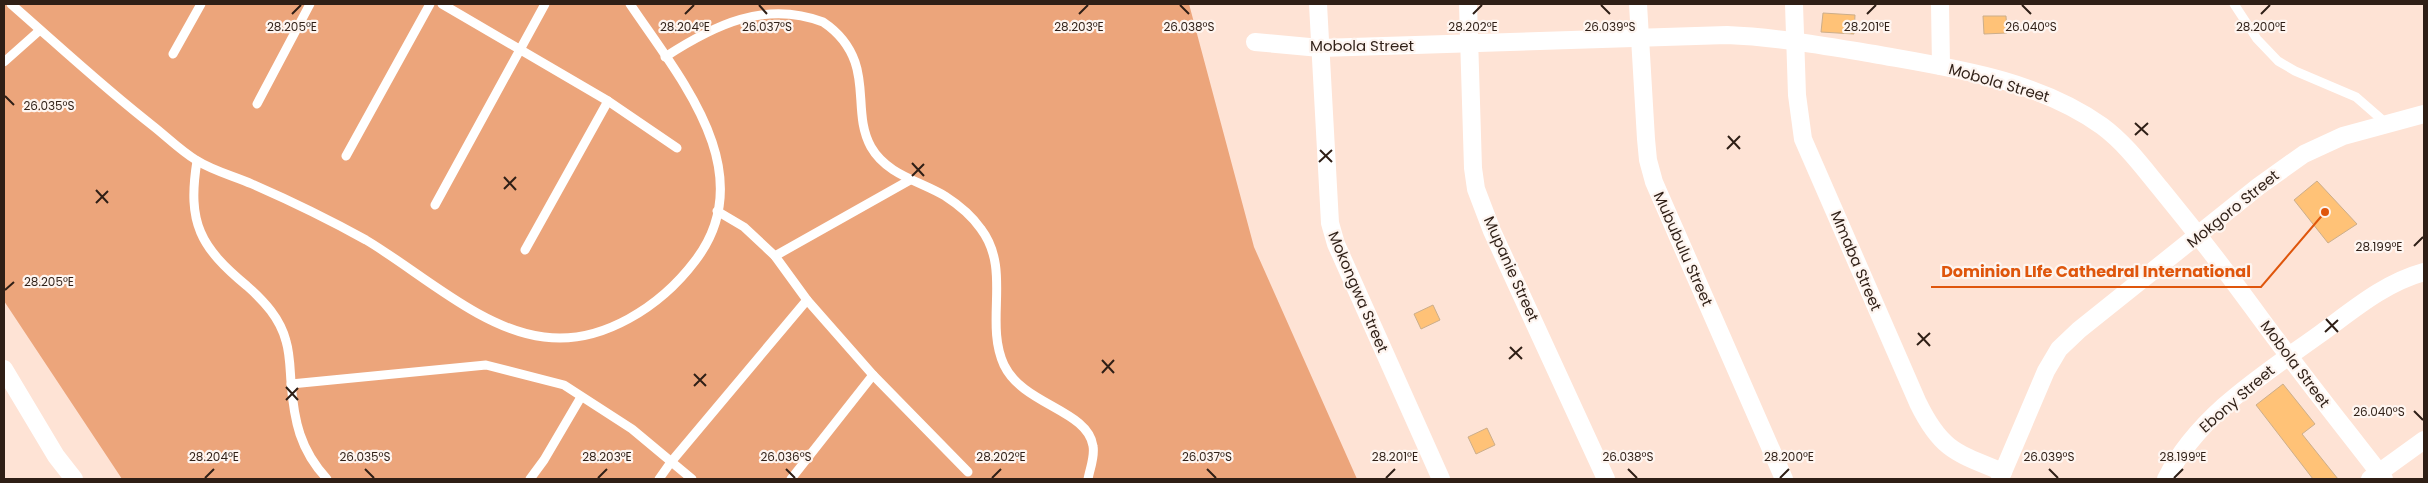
<svg xmlns="http://www.w3.org/2000/svg" width="2428" height="483" font-family="Poppins,sans-serif">
<style>
.green{fill:#eca57b}
.building{fill:#ffc277;stroke:#ccae8b}
.lines{fill:none;stroke-linecap:round;stroke-linejoin:round}
.service{stroke:#fff;stroke-width:9}
.minor{stroke:#fff;stroke-width:18}
.ticks{fill:none;stroke:#2f1f16;stroke-width:2}
.labels{text-anchor:middle;stroke-width:4.5;stroke-linejoin:round;paint-order:stroke}
.street-label{font-size:15px;fill:#2f1f16;stroke:#fef5f0}
.ticks-label{font-size:12px;text-anchor:middle;fill:#2f1f16;stroke:#fef5f0;stroke-width:4.5;stroke-linejoin:round;paint-order:stroke}
.leader{fill:none;stroke:#df560c;stroke-width:2}
.callout-dot{fill:#df560c;stroke:#fef5f0;stroke-width:2}
.callout-label{font-size:16px;text-anchor:middle;font-weight:bold;fill:#df560c;stroke:#fef5f0;stroke-width:4.5;stroke-linejoin:round;paint-order:stroke}
</style>
<rect width="100%" height="100%" fill="#fee3d5"/>
<polygon class="green" points="4,4 1189,4 1254,247 1357,479 122,479 4,301"/>
<g class="building">
<polygon points="1823,13 1855,15 1854,34 1821,32"/>
<polygon points="1983,16 2006,16 2007,33 1984,34"/>
<polygon points="2317,181 2357,224 2328,243 2294,200"/>
<polygon points="1433,305 1440,320 1421,329 1414,314"/>
<polygon points="2283,384 2315,424 2302,434 2338,479 2313,479 2256,405"/>
<polygon points="1487,428 1495,445 1476,454 1468,437"/>
</g>
<g class="lines">
<g class="service">
<path d="M11 4C58 45 104 88 153 126 167 137 181 151 196 160 213 171 234 176 252 184 291 201 330 220 366 240 420 272 482 330 544 337 602 345 661 306 695 261 763 173 679 77 630 4"/>
<polyline points="442,4 608,101 677,148"/>
<polyline points="2234,4 2257,39 2278,61 2295,71 2356,97 2387,124"/>
<polyline points="173,54 201,4"/>
<path d="M665 57C714 25 765 0 823 22 838 32 849 45 855 62 865 90 856 120 871 147 887 175 920 181 945 196 959 205 972 216 981 229 1012 270 984 322 1004 365 1023 405 1088 410 1093 446 1095 457 1090 468 1088 479"/>
<polyline points="4,62 40,30"/>
<polyline points="257,104 310,4"/>
<polyline points="346,156 430,4"/>
<path d="M197 161C187 223 200 247 247 286 264 301 280 318 286 341 290 354 290 369 291 382 294 421 300 450 327 479"/>
<polyline points="435,205 545,4"/>
<polyline points="717,211 744,227 775,256 807,300 873,375 968,472"/>
<polyline points="525,250 608,101"/>
<polyline points="775,256 910,180"/>
<polyline points="291,384 486,365 564,385 632,429 692,479"/>
<polyline points="530,479 544,460 581,397"/>
<polyline points="659,479 671,462 807,300"/>
<polyline points="791,479 873,375"/>
</g>
<g class="minor">
<polyline points="1318,4 1330,223 1336,244 1441,479"/>
<polyline points="1468,4 1473,168 1476,189 1492,231 1606,479"/>
<polyline points="1638,4 1646,139 1648,160 1654,182 1784,479"/>
<path d="M1794 4 1797 95 1803 139 1918 403C1941 450 1956 453 2003 472"/>
<polyline points="1940,4 1941,66"/>
<path d="M1255 42 1320 48 1727 35C1777 37 1825 46 1874 54 1952 68 2036 79 2102 126 2125 143 2142 166 2160 188 2192 227 2223 267 2253 308 2295 366 2340 422 2384 479"/>
<polyline points="4,369 56,456 74,479"/>
<polyline points="2000,479 2046,371 2059,349 2079,330 2259,186 2304,154 2343,136 2424,114"/>
<path d="M2166 479C2198 415 2263 375 2320 334 2353 310 2384 283 2424 272"/>
<polyline points="2370,479 2424,440"/>
</g>
</g>
<path class="ticks" d="M759 5 767 14M1180 5 1189 14M1601 5 1610 14M2022 5 2031 14M292 14 301 5M685 14 694 5M1079 14 1088 5M1473 14 1482 5M1867 14 1876 5M2261 14 2270 5M5 96 14 105M2135 123 2148 135M2135 135 2148 123M1728 136 1740 149M1727 149 1740 136M1320 150 1332 162M1319 162 1332 150M912 163 924 176M912 176 924 164M504 177 516 190M504 189 516 177M96 190 108 203M96 203 108 191M2414 246 2423 237M5 290 14 282M2326 319 2338 332M2325 332 2338 320M1918 333 1930 346M1917 345 1930 333M1510 347 1522 359M1509 359 1522 347M1102 360 1114 373M1102 373 1114 360M694 374 706 386M694 386 706 374M286 387 298 400M286 400 298 388M2414 411 2423 420M365 469 374 478M786 469 795 478M1207 469 1216 478M1628 469 1637 478M2049 469 2058 478M205 478 214 469M598 478 607 469M992 478 1001 469M1386 478 1395 469M1780 478 1789 469M2174 478 2183 469"/>
<g class="labels">
<g class="street-label">
<text x="1362" y="51">Mobola Street</text>
<text transform="translate(1999 83) rotate(16)" y="5">Mobola Street</text>
<text transform="translate(2233 209) rotate(-39)" y="5">Mokgoro Street</text>
<text transform="translate(1683 249) rotate(66)" y="5">Mububulu Street</text>
<text transform="translate(1856 261) rotate(67)" y="5">Mmaba Street</text>
<text transform="translate(1511 269) rotate(66)" y="5">Mupanie Street</text>
<text transform="translate(1358 292) rotate(67)" y="5">Mokongwa Street</text>
<text transform="translate(2295 364) rotate(53)" y="5">Mobola Street</text>
<text transform="translate(2237 399) rotate(-41)" y="5">Ebony Street</text>
</g>
</g>
<g class="ticks-label">
<text x="292" y="31">28.205°E</text>
<text x="685" y="31">28.204°E</text>
<text x="1079" y="31">28.203°E</text>
<text x="1473" y="31">28.202°E</text>
<text x="1867" y="31">28.201°E</text>
<text x="2261" y="31">28.200°E</text>
<text x="767" y="31">26.037°S</text>
<text x="1189" y="31">26.038°S</text>
<text x="1610" y="31">26.039°S</text>
<text x="2031" y="31">26.040°S</text>
<text x="49" y="110">26.035°S</text>
<text x="2379" y="251">28.199°E</text>
<text x="49" y="286">28.205°E</text>
<text x="2379" y="416">26.040°S</text>
<text x="365" y="461">26.035°S</text>
<text x="786" y="461">26.036°S</text>
<text x="1207" y="461">26.037°S</text>
<text x="1628" y="461">26.038°S</text>
<text x="2049" y="461">26.039°S</text>
<text x="214" y="461">28.204°E</text>
<text x="607" y="461">28.203°E</text>
<text x="1001" y="461">28.202°E</text>
<text x="1395" y="461">28.201°E</text>
<text x="1789" y="461">28.200°E</text>
<text x="2183" y="461">28.199°E</text>
</g>
<path class="leader" d="M2325 212L2261 287H1931"/>
<circle class="callout-dot" cx="2325" cy="212" r="5"/>
<g class="callout-label">
<text x="2096" y="277">Dominion LIfe Cathedral International</text>
</g>
<rect width="2428" height="483" fill="none" stroke="#2f1f16" stroke-width="10"/>
</svg>
